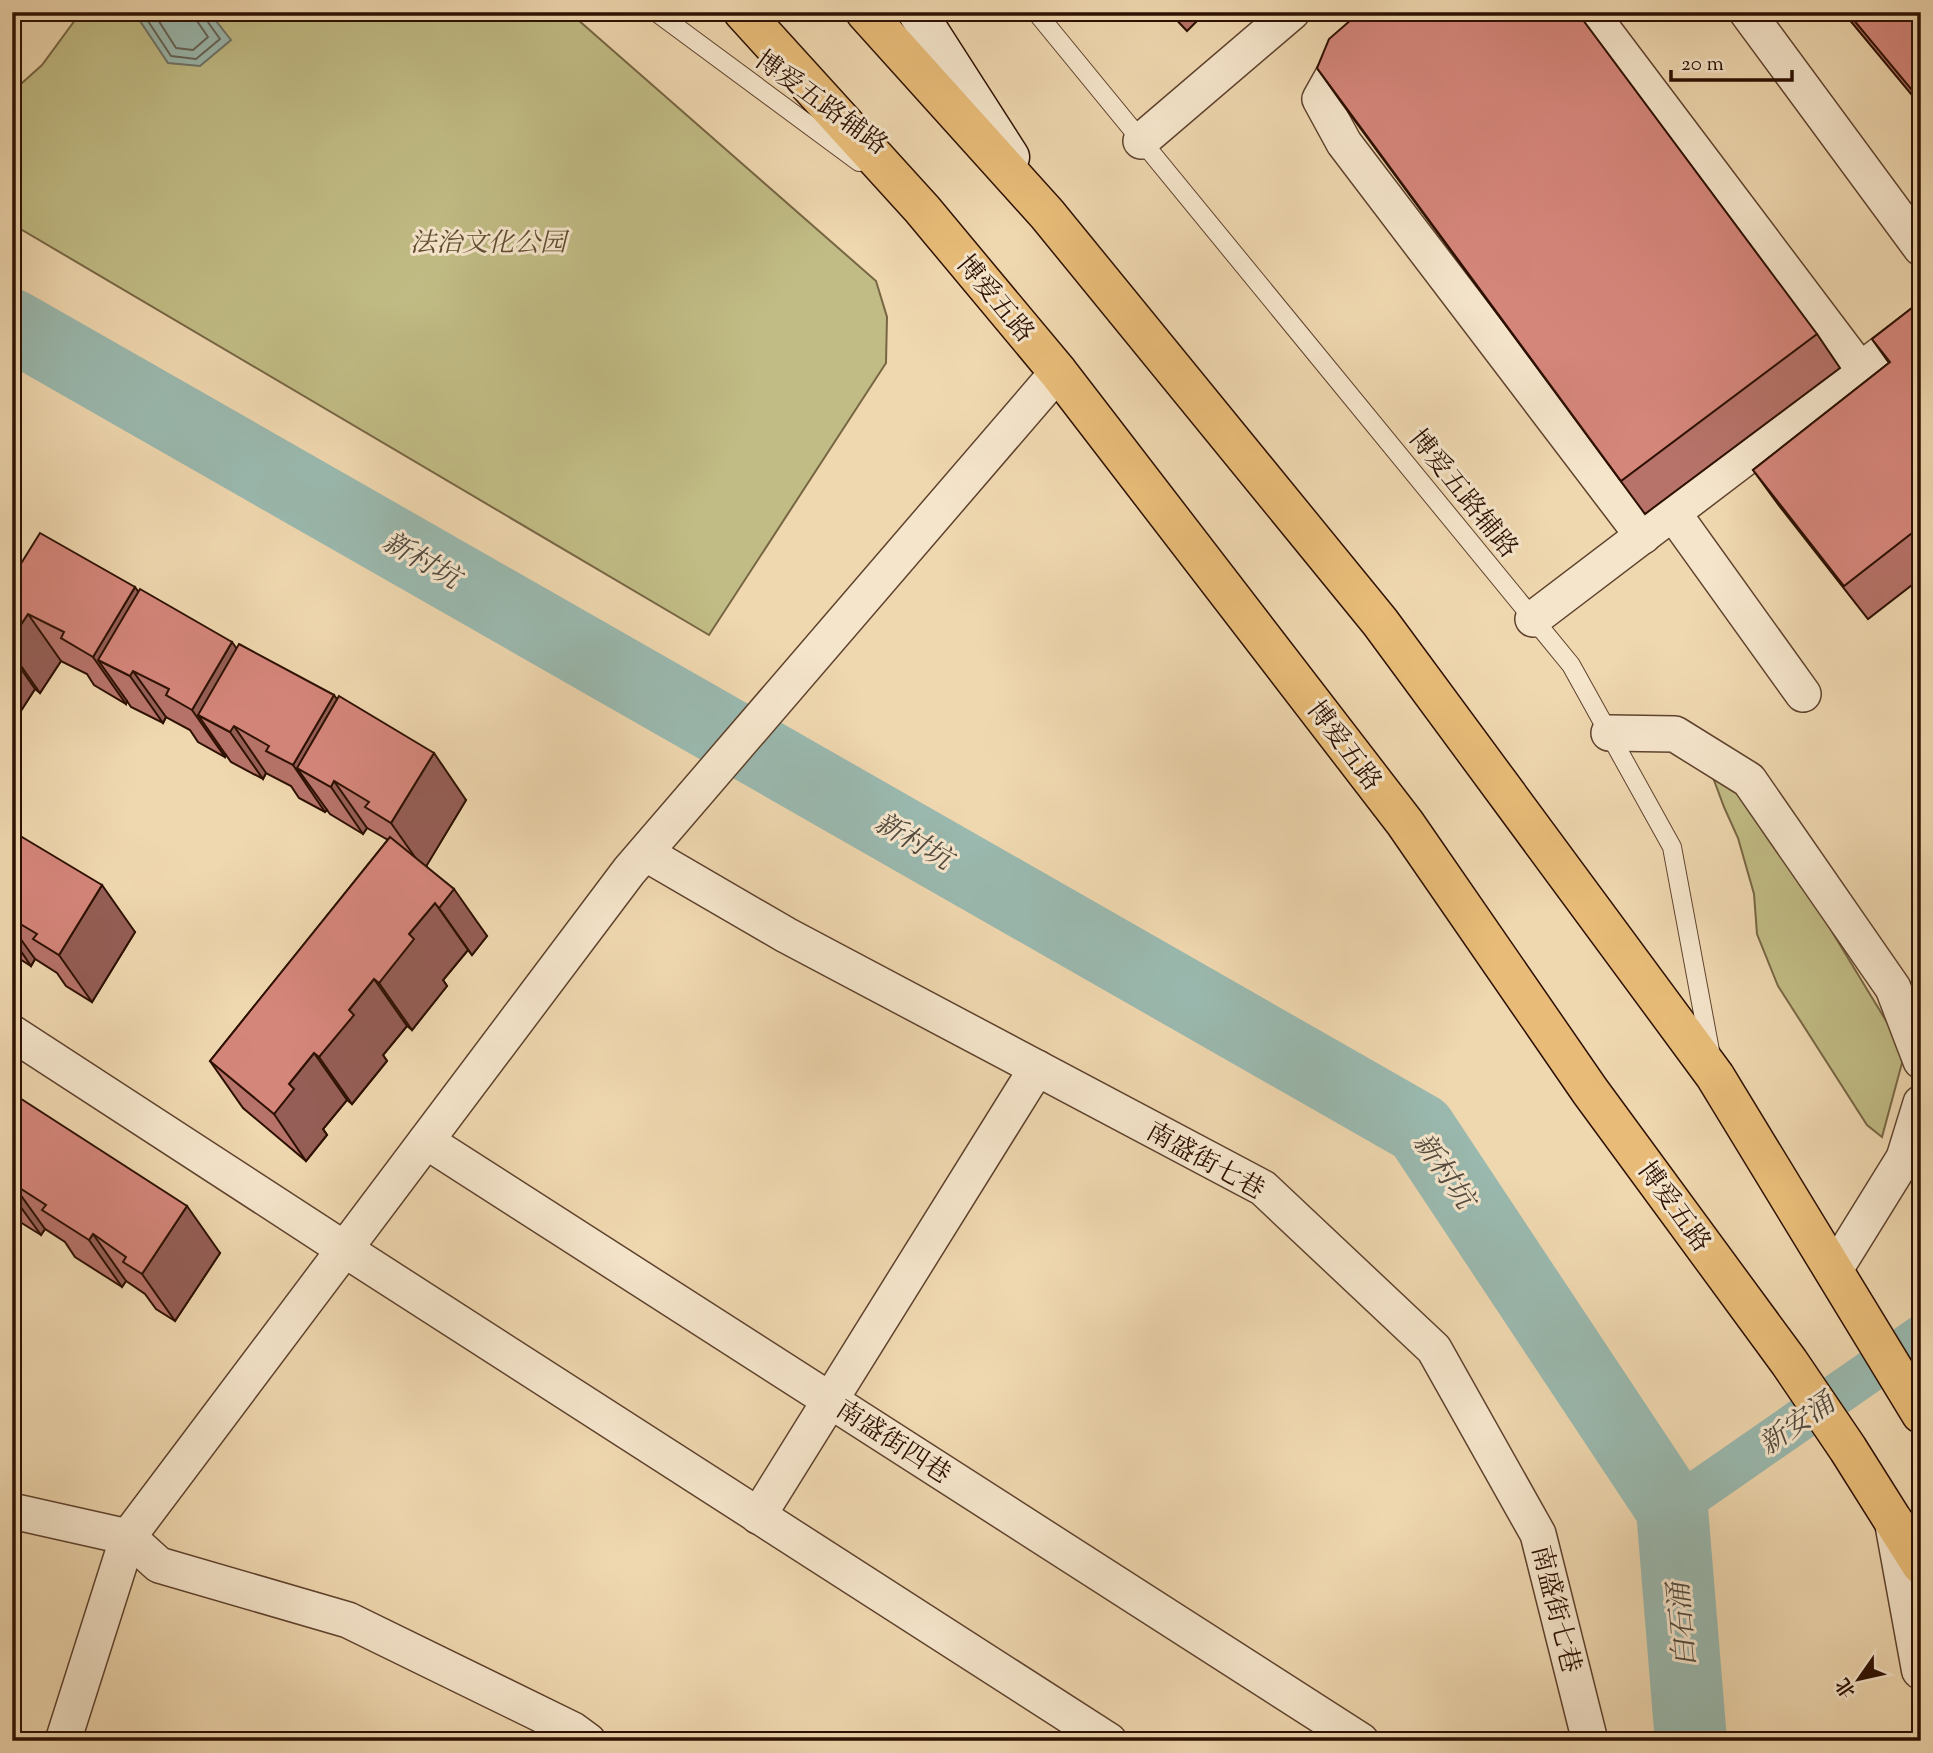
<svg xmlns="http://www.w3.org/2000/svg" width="1933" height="1753" font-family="'Sorts Mill Goudy','Noto Serif SC',serif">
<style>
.green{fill:#c1bc85;stroke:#764;stroke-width:2}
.water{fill:#9ab9af;stroke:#6e756a;stroke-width:2}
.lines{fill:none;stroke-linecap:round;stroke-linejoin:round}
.shore{stroke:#646458;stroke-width:2}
.canal{stroke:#9ab9af;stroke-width:42}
.river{stroke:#9ab9af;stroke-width:72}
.service-casing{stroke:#5e422d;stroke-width:20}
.minor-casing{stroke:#5e422d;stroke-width:38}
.tertiary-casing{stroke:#5e422d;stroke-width:41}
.secondary-casing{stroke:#2d1002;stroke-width:41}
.trunk-casing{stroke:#2d1002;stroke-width:41}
.service{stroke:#f5e5cb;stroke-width:18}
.minor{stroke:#f5e5cb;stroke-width:35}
.tertiary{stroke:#f5e5cb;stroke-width:38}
.secondary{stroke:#f5e5cb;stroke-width:38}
.trunk{stroke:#e8bc78;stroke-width:38}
.wall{fill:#b7736a;stroke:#2d1002;stroke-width:2}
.shaded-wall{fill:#955e56;stroke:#2d1002;stroke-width:2}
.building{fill:#d5867b;stroke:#2d1002;stroke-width:2}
.labels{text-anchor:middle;stroke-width:6;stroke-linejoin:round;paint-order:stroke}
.street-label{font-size:26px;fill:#2d1002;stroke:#f5e5cb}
.park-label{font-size:26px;font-style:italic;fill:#614c30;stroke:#f5e5cb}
.water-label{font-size:28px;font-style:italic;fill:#534b3f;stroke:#f5e5cb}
</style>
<rect width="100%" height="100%" fill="#efd7af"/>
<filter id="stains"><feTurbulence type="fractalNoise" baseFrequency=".00286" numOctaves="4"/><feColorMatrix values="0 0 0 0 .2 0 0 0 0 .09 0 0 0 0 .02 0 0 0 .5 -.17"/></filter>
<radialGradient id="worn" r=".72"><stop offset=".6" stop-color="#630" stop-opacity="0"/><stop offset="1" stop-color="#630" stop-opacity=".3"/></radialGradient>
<g class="green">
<polygon points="81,12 569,12 876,281 887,317 886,363 709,635 12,224 12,92 42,65"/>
<polygon points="1708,764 1743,785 1905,1052 1882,1137 1867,1125 1778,986 1757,934 1754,894 1738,838 1724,807"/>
</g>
<polygon class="water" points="134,12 209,12 231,40 200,66 168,63"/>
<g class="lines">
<g class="shore">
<polyline points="142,12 171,56 196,59 220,39 205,18 204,12"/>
<polyline points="153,12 176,48 193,50 208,37 197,21 195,12"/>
</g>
<polyline class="canal" points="1672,1509 1921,1336"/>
<polyline class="river" points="12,325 1420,1129 1672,1509 1691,1741"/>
<g class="service-casing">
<g id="service">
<polyline points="656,12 859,162"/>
<polyline points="1036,12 1571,665 1672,847 1711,1056"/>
</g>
</g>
<g class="minor-casing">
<g id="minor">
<polyline points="1398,12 1339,65 1320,99 1344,143 1643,536"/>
<polyline points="1590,12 1860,370"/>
<polyline points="1747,12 1921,248"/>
<polyline points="1141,141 1292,12"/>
<polyline points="1673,513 1803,694"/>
<polyline points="1533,619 1921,324"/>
<polyline points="1609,733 1675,734 1749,780 1893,988 1921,1061"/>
<polyline points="645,853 786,935 1263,1188 1434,1349 1538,1534 1590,1741"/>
<polyline points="12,1033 344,1249 1109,1741"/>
<polyline points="426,1141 1361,1741"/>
<polyline points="1834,1271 1904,1158 1921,1103"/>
<polyline points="12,1511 128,1537 159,1565 348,1620 573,1730 588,1741"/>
<polyline points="758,1516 1037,1068"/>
<polyline points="63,1741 128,1537 629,871 1058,372"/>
</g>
</g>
<g class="tertiary-casing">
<polyline id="tertiary" points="1894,1522 1921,1670"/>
</g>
<g class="secondary-casing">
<polyline id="secondary" points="917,12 1010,157"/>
</g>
<g class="trunk-casing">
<g id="trunk">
<polyline points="743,12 922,209 1058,372 1405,823 1590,1091 1789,1362 1848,1449 1921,1565"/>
<polyline points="865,12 1047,214 1380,622 1715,1076 1921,1414"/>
</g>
</g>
<use href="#service" class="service"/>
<use href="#minor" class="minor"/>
<use href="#tertiary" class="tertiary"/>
<use href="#secondary" class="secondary"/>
<use href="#trunk" class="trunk"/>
</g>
<g class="wall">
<polygon points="1169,12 1206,12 1187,31"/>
<polygon points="1843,12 1921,12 1921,106"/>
<polygon points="1317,68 1817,334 1840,368 1645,514 1341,102"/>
<polygon points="1921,309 1921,578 1868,619 1777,503 1753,470 1889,363 1872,339"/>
<polygon points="12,578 138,592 237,649 337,699 466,800 426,866 487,936 472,955 468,950 443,980 447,986 412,1030 407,1026 383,1055 387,1061 352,1104 347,1100 323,1129 327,1135 306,1161 243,1108 210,1061 388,840 367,828 363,834 330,814 327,810 325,812 299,798 291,786 266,773 263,779 231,762 226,755 225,757 198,742 190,730 166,717 163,723 131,707 127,701 126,704 94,685 87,674 61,661 40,693 35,689 15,720 19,727 12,738"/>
<polygon points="12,831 135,932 92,1002 66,986 57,973 35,959 31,966 12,954"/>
<polygon points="12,1093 220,1253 175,1321 156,1309 145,1294 126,1281 122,1287 75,1257 65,1242 45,1229 41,1235 12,1217"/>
</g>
<g class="shaded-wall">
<polygon points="135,587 168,634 133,671 166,717 163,723 130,676 98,660 127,701 126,704 93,657"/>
<polygon points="28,614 61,661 40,693 12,653 12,638"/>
<polygon points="232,642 265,689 234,726 266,773 263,779 230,732 198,715 226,755 225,757 192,710"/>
<polygon points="12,656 35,689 15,720 19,727 12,738"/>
<polygon points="334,695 367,742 334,781 367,828 363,834 331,787 297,768 327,810 325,812 293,765"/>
<polygon points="434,753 466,800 424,870 391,823"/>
<polygon points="102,885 135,932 92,1002 59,955"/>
<polygon points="454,889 487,936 472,955 439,908"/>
<polygon points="435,903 468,950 443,980 447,986 412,1030 379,983 409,934"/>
<polygon points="12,927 35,959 31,966 12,938"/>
<polygon points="374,979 407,1026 383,1055 387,1061 352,1104 319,1057 349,1010"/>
<polygon points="314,1053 347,1100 323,1129 327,1135 306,1161 274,1114 289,1084"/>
<polygon points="12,1183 45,1229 41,1235 12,1195"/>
<polygon points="187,1206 220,1253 175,1321 142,1274"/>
<polygon points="93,1234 126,1281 122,1287 89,1240"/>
</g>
<g class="building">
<polygon points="1360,12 1577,12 1817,334 1621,481 1317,68 1329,39"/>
<polygon points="1847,12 1921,12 1921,101"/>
<polygon points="1917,304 1921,309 1921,526 1844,586 1753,470 1890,362 1872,339"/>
<polygon points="40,533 135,587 93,657 61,638 64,632 28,614 12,638 12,578"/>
<polygon points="140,589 232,642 192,710 166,695 169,689 133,671 130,676 98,660"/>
<polygon points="239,644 334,695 293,765 266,751 269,746 234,726 230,732 198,715"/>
<polygon points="339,696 434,753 391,823 365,807 369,802 334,781 331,787 297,768"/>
<polygon points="12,831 102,885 59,955 33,939 37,934 12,919"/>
<polygon points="390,837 454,889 439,908 435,903 409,934 414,939 379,983 374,979 349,1010 354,1015 319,1057 314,1053 289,1084 294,1089 274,1114 210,1061"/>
<polygon points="12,1093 187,1206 142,1274 123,1262 126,1257 93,1234 89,1240 42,1210 46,1205 12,1183"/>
</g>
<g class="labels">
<g class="street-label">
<text transform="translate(822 102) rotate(36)" y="9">博爱五路辅路</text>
<text transform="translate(996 298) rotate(50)" y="9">博爱五路</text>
<text transform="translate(1464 493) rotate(51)" y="9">博爱五路辅路</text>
<text transform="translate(1345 745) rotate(53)" y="9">博爱五路</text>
<text transform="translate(1206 1160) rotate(29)" y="9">南盛街七巷</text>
<text transform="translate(1675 1206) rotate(54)" y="9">博爱五路</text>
<text transform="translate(894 1441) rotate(33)" y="9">南盛街四巷</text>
<text transform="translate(1557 1609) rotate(76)" y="9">南盛街七巷</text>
</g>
<g class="park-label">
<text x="488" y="251">法治文化公园</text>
</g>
<g class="water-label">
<text transform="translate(422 559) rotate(30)" y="10">新村坑</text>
<text transform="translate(914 840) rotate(30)" y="10">新村坑</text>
<text transform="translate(1445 1170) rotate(55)" y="10">新村坑</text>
<text transform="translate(1796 1423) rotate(-35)" y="10">新安涌</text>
<text transform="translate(1681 1625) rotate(-95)" y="10">白石涌</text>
</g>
</g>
<rect width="1933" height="1753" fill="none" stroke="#efd7af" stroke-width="42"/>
<rect x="14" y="14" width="1905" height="1725" fill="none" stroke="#2d1002" stroke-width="3.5"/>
<rect x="21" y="21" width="1891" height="1711" fill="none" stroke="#2d1002" stroke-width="2"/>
<g transform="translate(1859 1679) rotate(236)" stroke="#f5e5cb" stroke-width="5" paint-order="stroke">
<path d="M0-5L12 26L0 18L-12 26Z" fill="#2d1002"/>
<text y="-10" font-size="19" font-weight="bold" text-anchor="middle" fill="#2d1002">北</text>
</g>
<path d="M1671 70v10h121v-10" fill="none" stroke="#2d1002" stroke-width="3.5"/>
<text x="1681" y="70" font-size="21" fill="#2d1002" stroke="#f5e5cb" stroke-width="5" paint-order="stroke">20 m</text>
<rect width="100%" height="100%" filter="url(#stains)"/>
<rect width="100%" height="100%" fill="url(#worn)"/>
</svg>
